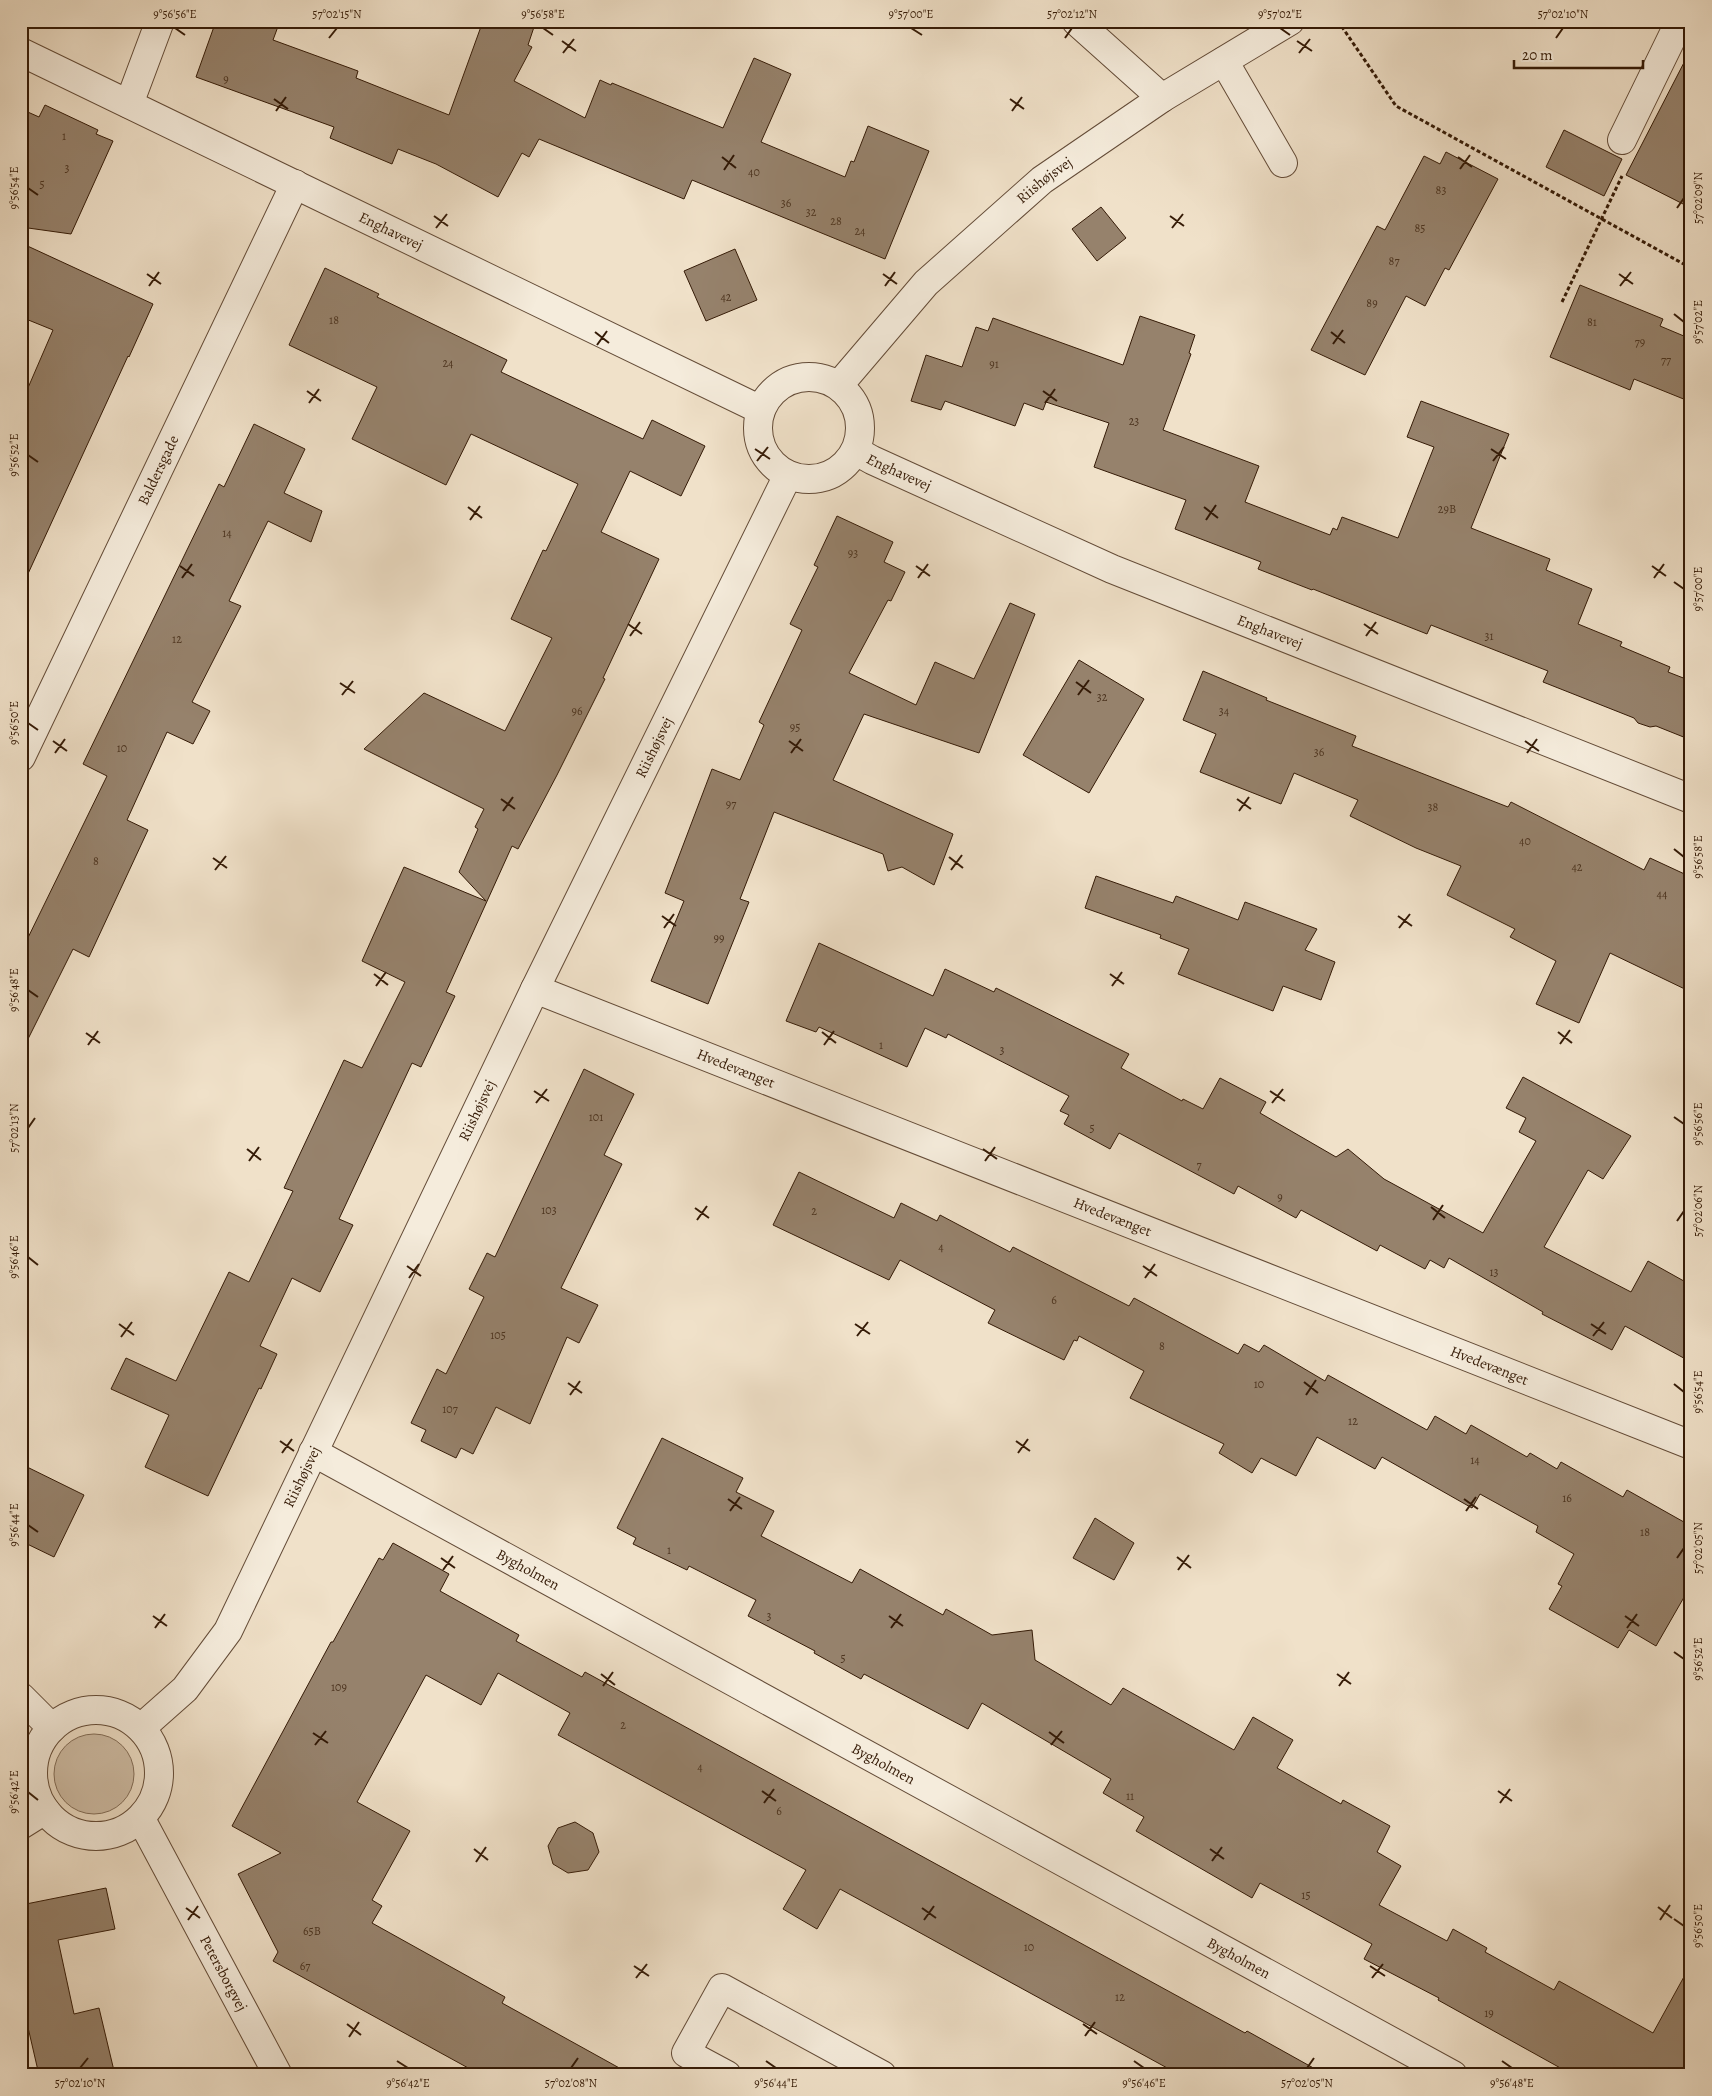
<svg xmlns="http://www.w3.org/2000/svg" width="1712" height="2096" font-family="Alegreya,serif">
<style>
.green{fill:#d0bfa8;stroke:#826d58}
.building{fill:#96826c;stroke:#351b07}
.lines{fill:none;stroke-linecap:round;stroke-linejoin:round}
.minor-casing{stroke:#644c38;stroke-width:30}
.path{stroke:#351b07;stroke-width:3;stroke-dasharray:4 2.5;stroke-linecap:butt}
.minor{stroke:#f5ecdc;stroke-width:28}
.ticks{fill:none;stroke:#351b07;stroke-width:2}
.labels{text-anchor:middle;stroke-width:4.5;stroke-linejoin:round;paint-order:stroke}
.number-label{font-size:12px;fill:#4d3520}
.street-label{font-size:15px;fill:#351b07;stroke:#f5ecdc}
.neatline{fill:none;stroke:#351b07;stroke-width:2}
.ticks-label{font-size:12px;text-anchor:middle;fill:#351b07}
</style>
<rect width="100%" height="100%" fill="#f0e1c9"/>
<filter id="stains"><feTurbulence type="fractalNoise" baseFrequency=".004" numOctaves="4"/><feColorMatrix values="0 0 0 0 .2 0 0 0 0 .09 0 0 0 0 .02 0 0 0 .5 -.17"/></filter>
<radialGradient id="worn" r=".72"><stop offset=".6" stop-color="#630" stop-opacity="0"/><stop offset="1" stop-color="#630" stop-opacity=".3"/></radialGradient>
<circle class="green" cx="94" cy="1774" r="40"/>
<g class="building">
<polygon points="216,21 280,21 273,40 358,71 356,78 449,115 483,21 536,21 528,45 532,47 514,81 585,118 600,80 611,85 612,83 723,128 754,58 791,74 761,142 845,177 851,161 854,162 868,126 929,151 885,259 692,180 684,199 539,139 529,157 522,153 498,197 436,164 398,149 392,164 330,138 334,127 196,77"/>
<polygon points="1691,49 1691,208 1626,175"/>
<polygon points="45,105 98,130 96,134 113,141 71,234 21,227 21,109 39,117"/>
<polygon points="1564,130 1622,159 1604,196 1546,167"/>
<polygon points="1446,152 1498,179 1449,270 1445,268 1425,306 1406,296 1365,375 1311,350 1377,226 1385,230 1424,156 1440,164"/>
<polygon points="1101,207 1126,238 1097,261 1072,229"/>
<polygon points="21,243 153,304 129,357 128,356 21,589 21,404 53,330 21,317"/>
<polygon points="735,249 757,300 706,321 684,271"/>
<polygon points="325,268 379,294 377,297 507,360 501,372 643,439 652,420 705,446 681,496 630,471 601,532 659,559 603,678 605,679 557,775 518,849 512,846 446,992 455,996 421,1067 412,1063 339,1219 353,1225 320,1292 292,1278 260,1346 277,1354 261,1389 259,1388 208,1496 145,1467 169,1415 111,1389 126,1358 176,1381 229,1272 249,1282 293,1191 284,1188 344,1060 362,1068 405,982 362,961 404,867 486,901 459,872 478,829 475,827 484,809 364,749 424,693 505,731 552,638 511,619 543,550 546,551 578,484 471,434 446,485 352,439 377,387 289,345"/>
<polygon points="1580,285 1663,319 1660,326 1691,339 1691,402 1634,379 1630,390 1550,357"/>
<polygon points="1140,316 1195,335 1189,353 1191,354 1163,430 1259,466 1245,502 1330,535 1333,528 1337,530 1342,517 1398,538 1434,447 1407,437 1421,401 1509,434 1471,528 1550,559 1546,570 1592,589 1578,624 1622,642 1620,646 1670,667 1668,672 1691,681 1691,740 1656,726 1650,727 1638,723 1634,718 1543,682 1548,671 1431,625 1427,634 1313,589 1312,590 1258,569 1261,562 1175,529 1186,500 1094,467 1109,423 1046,402 1043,410 1024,403 1015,426 945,401 941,410 911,401 926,355 962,367 976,327 988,331 993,318 1123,365"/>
<polygon points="254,424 305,449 284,493 322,511 311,542 268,521 229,601 241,606 192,702 210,711 193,744 167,732 127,820 148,830 89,957 73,949 21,1053 21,952 107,776 83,764 219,484 224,487"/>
<polygon points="837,516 893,542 884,562 905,572 891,601 888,600 849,673 916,705 935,662 974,679 1010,603 1035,614 979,753 864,714 833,780 953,834 934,885 902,867 888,871 883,854 774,812 740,899 749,902 708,1004 651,981 684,901 665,893 712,769 740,780 764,725 759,722 802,630 790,624 818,567 814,565"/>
<polygon points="1079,660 1144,699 1089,793 1023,755"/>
<polygon points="1203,671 1267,698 1266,700 1356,736 1352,746 1508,807 1511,802 1644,870 1650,858 1691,877 1691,992 1610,953 1579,1023 1536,1004 1556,961 1510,937 1515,929 1447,895 1461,866 1416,848 1350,816 1358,800 1294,773 1281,804 1200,772 1216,734 1183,720"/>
<polygon points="1096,876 1173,903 1176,896 1238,920 1245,902 1317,929 1305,950 1335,962 1321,1000 1283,986 1273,1011 1178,974 1189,949 1160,938 1161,935 1085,908"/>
<polygon points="819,943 933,996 945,969 994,992 996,988 1129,1054 1121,1068 1182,1101 1183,1099 1203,1109 1220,1078 1266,1102 1260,1113 1336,1157 1348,1149 1384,1179 1483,1233 1536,1141 1519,1132 1526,1118 1506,1108 1523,1077 1631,1136 1603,1179 1588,1170 1544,1247 1631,1292 1648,1261 1691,1285 1691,1362 1625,1326 1612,1350 1542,1314 1543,1312 1449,1258 1444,1268 1430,1260 1425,1269 1380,1245 1377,1251 1301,1210 1296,1218 1238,1186 1234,1194 1119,1133 1110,1149 1064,1124 1069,1115 1060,1111 1069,1096 948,1034 946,1038 925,1028 907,1067 819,1027 816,1032 786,1021"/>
<polygon points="584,1069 634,1094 604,1155 622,1164 561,1288 598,1305 579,1343 567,1337 530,1424 496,1407 473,1454 461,1448 456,1458 421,1441 426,1430 411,1423 437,1369 446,1374 484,1297 469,1289 487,1253 495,1257"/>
<polygon points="799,1172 894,1218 901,1203 937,1221 940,1215 1010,1252 1013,1247 1129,1306 1134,1298 1238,1354 1244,1344 1259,1352 1264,1345 1325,1381 1328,1375 1427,1430 1435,1416 1466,1434 1471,1425 1527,1457 1530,1453 1557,1469 1561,1462 1623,1497 1627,1490 1691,1526 1691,1585 1656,1646 1629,1630 1618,1648 1549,1609 1562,1586 1558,1584 1574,1554 1536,1532 1538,1526 1480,1494 1472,1508 1382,1457 1375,1469 1317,1437 1296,1476 1261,1458 1252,1473 1219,1453 1224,1444 1130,1398 1144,1371 1079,1336 1077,1341 1074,1340 1064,1360 988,1323 995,1310 900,1260 889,1280 773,1225"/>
<polygon points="662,1438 743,1478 736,1492 774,1511 761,1536 852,1583 860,1569 943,1615 946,1609 992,1635 1032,1630 1035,1660 1111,1705 1123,1688 1234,1750 1253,1717 1293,1740 1277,1768 1341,1804 1343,1800 1390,1826 1377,1852 1401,1866 1379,1905 1447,1941 1453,1929 1487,1948 1485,1952 1554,1990 1559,1981 1653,2033 1691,1964 1691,2054 1679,2075 1573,2075 1438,2000 1439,1998 1364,1959 1372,1944 1260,1883 1252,1898 1136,1831 1144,1817 1103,1793 1111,1779 982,1703 968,1729 864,1674 861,1679 814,1653 815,1651 748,1616 756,1600 689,1566 687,1570 633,1544 636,1538 617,1528"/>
<polygon points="21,1464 84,1495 54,1557 21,1541"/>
<polygon points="1095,1518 1134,1543 1114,1580 1073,1558"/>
<polygon points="393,1543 449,1574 440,1591 519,1635 516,1641 582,1677 585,1672 1245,2033 1247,2031 1326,2075 1180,2075 840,1889 817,1929 783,1909 806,1870 558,1735 570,1713 498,1673 481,1705 426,1675 357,1802 410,1831 372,1900 382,1906 372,1923 505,1997 502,2003 632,2075 481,2075 273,1961 278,1952 238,1874 281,1853 232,1826 331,1642 333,1642 379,1558 383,1560"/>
<polygon points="575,1822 593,1833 599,1852 588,1870 568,1873 553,1864 548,1846 558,1828"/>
<polygon points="106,1888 115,1929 58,1940 74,2014 99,2008 115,2075 39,2075 27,2023 21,2024 21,1905"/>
</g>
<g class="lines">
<g class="minor-casing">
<g id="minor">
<polyline points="1076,21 1162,98"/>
<path id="s1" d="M21 52 761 410"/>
<polyline points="1224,61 1283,163"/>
<polyline points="129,104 160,21"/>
<polyline points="1622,140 1680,21"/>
<circle cx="809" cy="428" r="51"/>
<path id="s2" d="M839 385 926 283 1042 180 1162 98 1290 21"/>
<path id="s3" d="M856 451 872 460 1112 569 1691 799"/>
<path id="s4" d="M21 757 295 184"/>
<path id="s5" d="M535 989 1691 1445"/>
<path id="s6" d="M313 1452 1453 2075"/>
<polyline points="21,1697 52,1728"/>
<circle cx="96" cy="1773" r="63"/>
<path id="s7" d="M141 1728 185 1689 228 1631 535 989 788 475"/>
<path id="s8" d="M141 1819 278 2075"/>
<polyline points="21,1825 45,1810"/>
<polyline points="727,2075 686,2053 722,1988 882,2075"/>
</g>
</g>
<g class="path">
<polyline points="1338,21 1396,106 1691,268"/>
<polyline points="1562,302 1622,176"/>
</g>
<use href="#minor" class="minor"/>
</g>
<path class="ticks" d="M175 28 185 35M543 28 553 35M911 28 922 35M1280 28 1290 35M329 38 337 28M1065 38 1072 28M1556 38 1563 28M562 41 576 51M1297 41 1312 51M563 53 574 39M1299 53 1310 39M274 99 288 109M1010 99 1024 109M276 111 286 97M1012 111 1022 97M722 157 736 168M1458 157 1472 167M1460 169 1470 155M724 170 734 155M28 188 38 195M1677 208 1684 198M434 216 448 226M1170 216 1184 226M436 228 447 214M1172 228 1183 214M147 274 161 284M883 274 897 284M1619 274 1633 284M149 286 159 272M885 286 895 272M1620 286 1631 272M1674 314 1684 322M595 332 609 343M1331 332 1345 343M1333 344 1343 330M597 345 607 331M307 391 321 401M1043 391 1057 401M309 403 319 389M1045 403 1055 389M755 449 770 459M1491 449 1506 459M28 455 38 462M757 461 768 447M1493 461 1504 447M468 507 482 518M1204 507 1218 518M470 520 480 506M1206 520 1216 505M180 566 194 576M916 566 930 576M1652 566 1666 576M182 578 192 564M918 578 928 564M1654 578 1664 564M1674 582 1684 589M628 624 642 634M1364 624 1378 634M630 636 640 622M1366 636 1376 622M1076 682 1091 693M340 683 355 693M342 695 353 681M1078 695 1089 680M28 723 38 730M53 741 67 751M789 741 803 751M1525 741 1539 751M55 753 65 739M791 753 801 739M1527 753 1537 739M501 799 515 809M1237 799 1251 809M503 811 513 797M1239 811 1249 797M1674 849 1684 857M949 857 963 868M213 858 227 868M215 870 226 856M951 870 962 855M662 916 676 926M1398 916 1412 926M664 928 674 914M1399 928 1410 914M374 974 388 985M1110 974 1124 984M376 986 386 972M1112 986 1122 972M28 990 38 997M822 1032 836 1043M1558 1032 1572 1043M86 1033 100 1043M1560 1044 1570 1030M88 1045 98 1031M824 1045 834 1031M534 1091 549 1101M1270 1091 1285 1101M536 1103 547 1089M1272 1103 1283 1089M1674 1117 1684 1124M28 1128 35 1118M247 1149 261 1160M983 1149 997 1159M249 1161 259 1147M985 1161 995 1147M1431 1207 1445 1218M695 1208 709 1218M697 1220 707 1206M1433 1220 1443 1205M1677 1221 1684 1211M28 1257 38 1265M407 1266 421 1276M1143 1266 1157 1276M409 1278 419 1264M1145 1278 1155 1264M119 1324 134 1335M855 1324 870 1334M1591 1324 1606 1334M857 1336 868 1322M1593 1336 1604 1322M121 1337 132 1322M1304 1382 1318 1393M568 1383 582 1393M1674 1384 1684 1392M570 1395 580 1381M1306 1395 1316 1380M280 1441 294 1451M1016 1441 1030 1451M282 1453 292 1439M1018 1453 1028 1439M728 1499 742 1509M1464 1499 1478 1509M730 1511 740 1497M1466 1511 1476 1497M28 1525 38 1532M1177 1557 1191 1568M441 1558 455 1568M1677 1558 1684 1548M443 1570 453 1556M1178 1570 1189 1555M153 1616 167 1626M889 1616 903 1626M1625 1616 1639 1626M155 1628 165 1614M891 1628 901 1614M1627 1628 1637 1614M1674 1652 1684 1659M601 1674 615 1685M1337 1674 1351 1684M603 1686 613 1672M1339 1686 1349 1672M1049 1732 1064 1743M313 1733 328 1743M315 1745 326 1731M1051 1745 1062 1731M762 1791 776 1801M1498 1791 1512 1801M28 1792 38 1800M764 1803 774 1789M1500 1803 1510 1789M474 1849 488 1860M1210 1849 1224 1859M1212 1861 1222 1847M476 1862 486 1847M1658 1907 1672 1918M186 1908 200 1918M922 1908 936 1918M1674 1919 1684 1926M188 1920 198 1906M924 1920 934 1906M1660 1920 1670 1905M634 1966 649 1976M1370 1966 1385 1976M636 1978 647 1964M1372 1978 1383 1964M347 2024 361 2035M1083 2024 1097 2034M1085 2036 1095 2022M349 2037 359 2022M397 2061 408 2068M766 2061 776 2068M1134 2061 1144 2068M1502 2061 1512 2068M80 2068 88 2058M571 2068 578 2058M1307 2068 1314 2058"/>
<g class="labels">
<g class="number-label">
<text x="226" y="83">9</text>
<text x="64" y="140">1</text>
<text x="67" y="172">3</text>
<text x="754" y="176">40</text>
<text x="42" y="188">5</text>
<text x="1441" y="194">83</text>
<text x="786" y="207">36</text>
<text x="811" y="216">32</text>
<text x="836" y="225">28</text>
<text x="1420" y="232">85</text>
<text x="860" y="235">24</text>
<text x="1394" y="265">87</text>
<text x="726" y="301">42</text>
<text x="1372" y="307">89</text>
<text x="334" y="324">18</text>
<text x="1592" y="326">81</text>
<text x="1640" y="346">79</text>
<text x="1666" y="364">77</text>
<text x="448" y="367">24</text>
<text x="994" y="368">91</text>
<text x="1134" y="425">23</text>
<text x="1447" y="513">29B</text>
<text x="227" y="537">14</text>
<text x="853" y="557">93</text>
<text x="1489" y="640">31</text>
<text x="177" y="643">12</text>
<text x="1102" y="701">32</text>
<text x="577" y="715">96</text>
<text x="1224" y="715">34</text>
<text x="795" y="731">95</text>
<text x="122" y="752">10</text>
<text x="1319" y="756">36</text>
<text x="731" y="808">97</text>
<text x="1433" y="811">38</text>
<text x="1525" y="845">40</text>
<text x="96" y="865">8</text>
<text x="1577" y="871">42</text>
<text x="1662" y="898">44</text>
<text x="719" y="942">99</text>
<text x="881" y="1049">1</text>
<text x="1002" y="1054">3</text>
<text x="596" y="1121">101</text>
<text x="1092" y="1132">5</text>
<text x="1199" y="1169">7</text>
<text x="1280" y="1201">9</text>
<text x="549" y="1214">103</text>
<text x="814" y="1215">2</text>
<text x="941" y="1251">4</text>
<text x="1494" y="1276">13</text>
<text x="1054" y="1304">6</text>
<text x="498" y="1339">105</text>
<text x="1162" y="1350">8</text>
<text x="1259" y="1388">10</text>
<text x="450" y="1413">107</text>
<text x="1353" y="1425">12</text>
<text x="1475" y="1464">14</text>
<text x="1567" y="1502">16</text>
<text x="1645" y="1536">18</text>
<text x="669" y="1554">1</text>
<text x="769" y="1620">3</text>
<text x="843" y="1662">5</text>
<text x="339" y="1691">109</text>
<text x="623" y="1729">2</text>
<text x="700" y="1771">4</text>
<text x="1130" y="1800">11</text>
<text x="779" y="1815">6</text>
<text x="1306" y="1899">15</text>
<text x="312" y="1935">65B</text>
<text x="1029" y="1951">10</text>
<text x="305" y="1970">67</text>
<text x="1120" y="2001">12</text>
<text x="1489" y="2017">19</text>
</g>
<g class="street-label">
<text dy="5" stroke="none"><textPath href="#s2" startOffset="291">Riishøjsvej</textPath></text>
<text dy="5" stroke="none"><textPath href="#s1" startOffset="411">Enghavevej</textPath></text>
<text dy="5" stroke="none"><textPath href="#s4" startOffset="318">Baldersgade</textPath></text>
<text dy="5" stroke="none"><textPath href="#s3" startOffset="48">Enghavevej</textPath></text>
<text dy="5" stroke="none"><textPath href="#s3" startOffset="452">Enghavevej</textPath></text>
<text dy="5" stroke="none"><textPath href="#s7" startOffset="1112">Riishøjsvej</textPath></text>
<text dy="5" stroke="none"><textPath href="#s5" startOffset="216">Hvedevænget</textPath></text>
<text dy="5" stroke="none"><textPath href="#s7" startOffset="708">Riishøjsvej</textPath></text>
<text dy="5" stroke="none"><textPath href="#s5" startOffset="621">Hvedevænget</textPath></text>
<text dy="5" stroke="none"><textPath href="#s5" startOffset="1026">Hvedevænget</textPath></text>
<text dy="5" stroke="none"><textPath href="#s7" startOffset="302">Riishøjsvej</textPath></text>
<text dy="5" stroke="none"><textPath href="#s6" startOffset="245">Bygholmen</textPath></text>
<text dy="5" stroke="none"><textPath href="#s6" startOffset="650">Bygholmen</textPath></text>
<text dy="5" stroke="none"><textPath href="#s6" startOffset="1055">Bygholmen</textPath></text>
<text dy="5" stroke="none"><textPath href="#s8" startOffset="175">Petersborgvej</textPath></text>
</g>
</g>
<rect width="1712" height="2096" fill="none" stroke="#f0e1c9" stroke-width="55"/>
<path d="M1514 60v8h129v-8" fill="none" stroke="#351b07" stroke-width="2.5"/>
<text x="1522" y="60" font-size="15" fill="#351b07" stroke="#f5ecdc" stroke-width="4" paint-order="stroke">20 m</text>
<rect x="28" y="28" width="1656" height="2040" class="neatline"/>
<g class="ticks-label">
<text x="175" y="18">9°56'56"E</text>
<text x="337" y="18">57°02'15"N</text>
<text x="543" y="18">9°56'58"E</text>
<text x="911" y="18">9°57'00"E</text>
<text x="1072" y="18">57°02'12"N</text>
<text x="1280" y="18">9°57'02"E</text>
<text x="1563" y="18">57°02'10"N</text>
<text transform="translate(14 188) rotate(-90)" y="4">9°56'54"E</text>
<text transform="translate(1698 198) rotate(-90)" y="4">57°02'09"N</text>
<text transform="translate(1698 322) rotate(-90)" y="4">9°57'02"E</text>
<text transform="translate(14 455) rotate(-90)" y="4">9°56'52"E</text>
<text transform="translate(1698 589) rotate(-90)" y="4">9°57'00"E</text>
<text transform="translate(14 723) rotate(-90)" y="4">9°56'50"E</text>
<text transform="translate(1698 857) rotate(-90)" y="4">9°56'58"E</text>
<text transform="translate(14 990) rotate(-90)" y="4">9°56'48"E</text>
<text transform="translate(1698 1124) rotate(-90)" y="4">9°56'56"E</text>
<text transform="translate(14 1128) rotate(-90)" y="4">57°02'13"N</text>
<text transform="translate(1698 1211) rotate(-90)" y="4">57°02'06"N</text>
<text transform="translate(14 1257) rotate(-90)" y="4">9°56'46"E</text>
<text transform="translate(1698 1392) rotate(-90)" y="4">9°56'54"E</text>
<text transform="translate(14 1525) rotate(-90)" y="4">9°56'44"E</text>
<text transform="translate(1698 1548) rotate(-90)" y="4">57°02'05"N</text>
<text transform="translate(1698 1659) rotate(-90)" y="4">9°56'52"E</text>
<text transform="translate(14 1792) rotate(-90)" y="4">9°56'42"E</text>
<text transform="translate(1698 1926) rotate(-90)" y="4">9°56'50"E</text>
<text x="80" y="2087">57°02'10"N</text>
<text x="408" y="2087">9°56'42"E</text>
<text x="571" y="2087">57°02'08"N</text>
<text x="776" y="2087">9°56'44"E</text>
<text x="1144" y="2087">9°56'46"E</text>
<text x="1307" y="2087">57°02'05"N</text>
<text x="1512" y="2087">9°56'48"E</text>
</g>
<rect width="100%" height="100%" filter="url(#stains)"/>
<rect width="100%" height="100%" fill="url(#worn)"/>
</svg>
